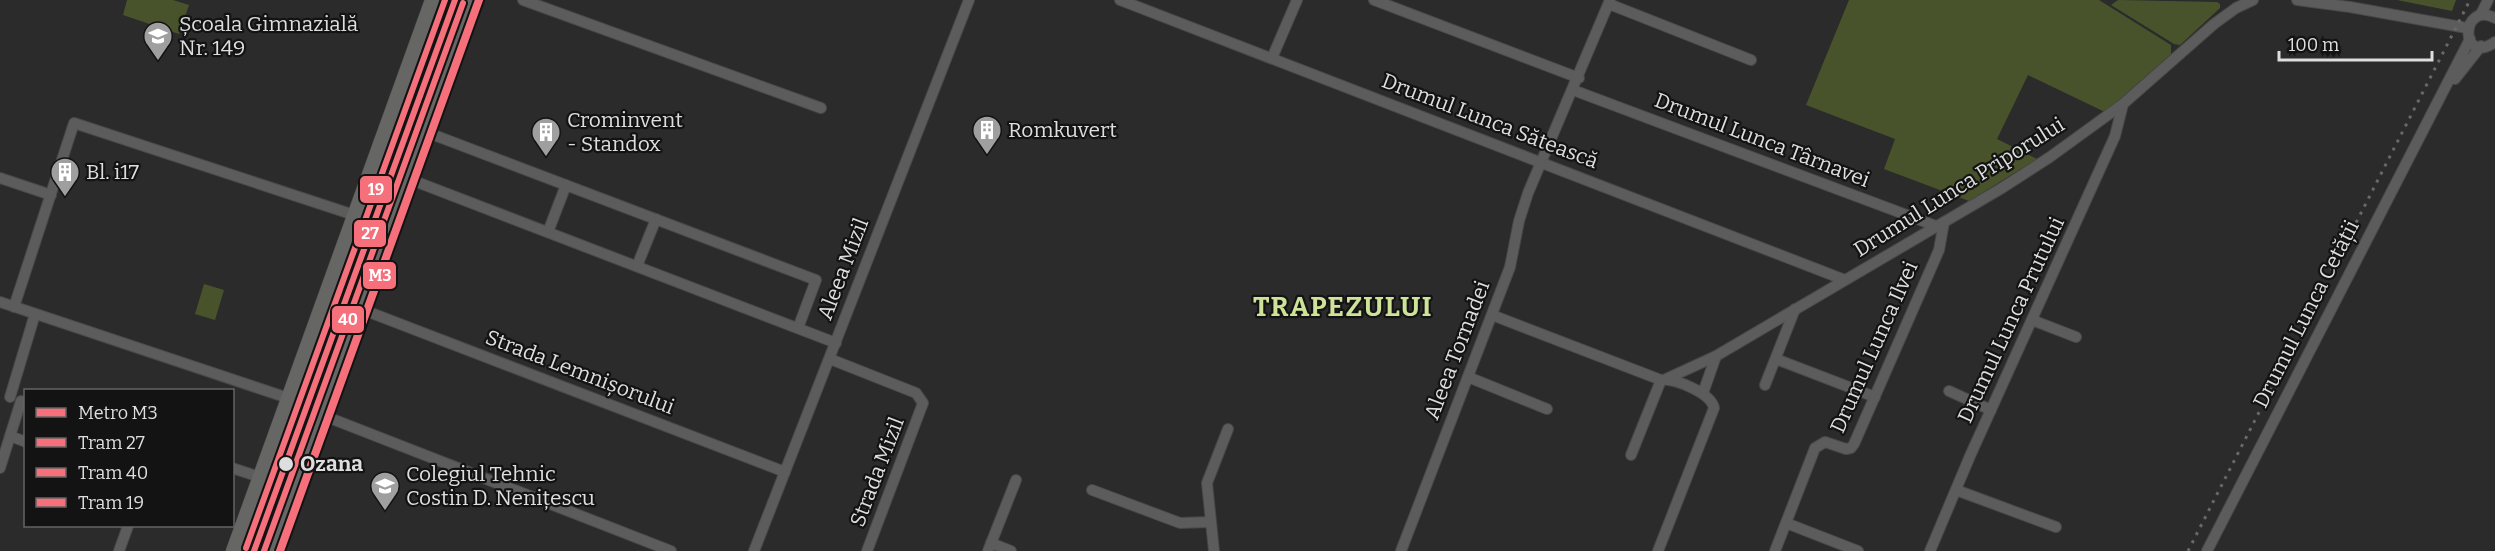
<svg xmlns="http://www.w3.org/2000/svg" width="2495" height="551" font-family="Bitter,serif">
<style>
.green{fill:#49532b}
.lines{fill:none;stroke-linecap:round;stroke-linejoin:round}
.minor-casing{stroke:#484848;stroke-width:12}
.major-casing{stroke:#484848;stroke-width:15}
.minor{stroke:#5c5c5c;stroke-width:10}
.major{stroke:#666665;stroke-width:14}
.rail{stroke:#686867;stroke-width:3;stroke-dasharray:3 6;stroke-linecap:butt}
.tram-1-casing{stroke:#131314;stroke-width:10}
.tram-2-casing{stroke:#131314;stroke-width:10}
.tram-3-casing{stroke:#131314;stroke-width:10}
.tram-1{stroke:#f5707a;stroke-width:6}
.tram-2{stroke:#f5707a;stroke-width:6}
.tram-3{stroke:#f5707a;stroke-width:6}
.metro-1-casing{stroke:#131314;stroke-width:12}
.metro-1{stroke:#f5707b;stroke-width:8}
.stop-dot{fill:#dfdedf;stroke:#131314;stroke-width:2}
.labels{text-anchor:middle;stroke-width:4.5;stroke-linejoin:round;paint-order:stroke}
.poi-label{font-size:21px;fill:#dfdedf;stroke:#131314;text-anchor:start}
.street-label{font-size:21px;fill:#dfdedf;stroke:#131314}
.stop-label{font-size:21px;font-weight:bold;fill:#dfdedf;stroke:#131314;text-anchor:start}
.district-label{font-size:27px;font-weight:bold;letter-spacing:1.5px;fill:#cee397;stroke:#131314}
.line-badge{stroke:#131314;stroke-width:2}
.badge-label{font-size:16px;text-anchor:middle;font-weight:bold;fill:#fff}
</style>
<rect width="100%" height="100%" fill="#2b2b2b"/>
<g class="green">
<polygon points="127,0 173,0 189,5 179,34 123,15"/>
<polygon points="1849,0 2099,0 2171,45 2171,54 2105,112 2028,75 1997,139 2037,159 1969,201 1884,169 1895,139 1806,105"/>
<polygon points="2118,0 2217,2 2220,4 2220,8 2180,45 2174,44 2111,5"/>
<polygon points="2397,0 2456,0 2452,11"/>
<polygon points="204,284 224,290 215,320 195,314"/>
</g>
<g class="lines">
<g class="minor-casing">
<g id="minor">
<polyline points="523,0 821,108"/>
<polyline points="1120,0 1845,280"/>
<polyline points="1374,0 1579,78"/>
<polyline points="2297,0 2350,7 2467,28"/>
<polyline points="1609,4 1751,60"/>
<polyline points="2481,14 2488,0"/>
<path d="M2495 18C2460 0 2459 67 2495 42"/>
<polyline points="1272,58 1297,0"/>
<polyline points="2455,79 2481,46"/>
<polyline points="1573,90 1936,226"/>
<polyline points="426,132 816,280 798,328"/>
<polyline points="0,178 51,195"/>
<polyline points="409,179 836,343"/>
<polyline points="548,232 566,185"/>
<polyline points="637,266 656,219"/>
<polyline points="0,302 288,398"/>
<polyline points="14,307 74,123 354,215"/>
<polyline points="361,309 785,472"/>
<path d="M1492 315 1661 380C1675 378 1711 393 1714 408L1658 551"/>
<polyline points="2032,320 2076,337"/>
<polyline points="830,359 916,393 923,403 867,551"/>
<polyline points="1776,359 1875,397"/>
<polyline points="1468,377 1547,409"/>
<polyline points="1666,379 1716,356 2002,188 2050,157 2123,104 2214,24 2236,8 2253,0"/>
<polyline points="1765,385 1795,309"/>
<polyline points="1949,391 1991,410"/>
<polyline points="1703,393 1716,356"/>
<polyline points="10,397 35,314"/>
<polyline points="322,415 671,551"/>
<polyline points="10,436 26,442"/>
<polyline points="1631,455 1661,380"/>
<polyline points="0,468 21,401"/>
<polyline points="232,468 260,477"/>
<polyline points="1092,490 1180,523 1210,522"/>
<polyline points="1956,490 2056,527"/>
<polyline points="1786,523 1858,551"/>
<polyline points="991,543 1011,551"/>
<polyline points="119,551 128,526"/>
<polyline points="754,551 969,0"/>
<polyline points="988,551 1016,480"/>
<polyline points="1214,551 1207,483 1228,429"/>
<polyline points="1401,551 1510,267 1519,221 1528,193 1610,0"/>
<polyline points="1775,551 1815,448 1825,442 1846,449 1851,448 1854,444 1939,250 1944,222"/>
<polyline points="1930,551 1970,456 2115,136 2123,104"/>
<polyline points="2207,551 2470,39"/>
</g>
</g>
<g class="major-casing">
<g id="major">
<polyline points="288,398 322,415"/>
<polyline points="233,551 432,0"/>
<polyline points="273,551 473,0"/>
</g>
</g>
<use href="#minor" class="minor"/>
<use href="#major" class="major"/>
<polyline class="rail" points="2188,551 2470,0"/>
<g class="tram-1-casing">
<polyline id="tram-1" points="254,551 455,0"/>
</g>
<g class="tram-2-casing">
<polyline id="tram-2" points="264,551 463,3"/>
</g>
<g class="tram-3-casing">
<polyline id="tram-3" points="246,548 445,0"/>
</g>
<use href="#tram-1" class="tram-1"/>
<use href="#tram-2" class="tram-2"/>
<use href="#tram-3" class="tram-3"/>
<g class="metro-1-casing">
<polyline id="metro-1" points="280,551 479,0"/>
</g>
<use href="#metro-1" class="metro-1"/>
</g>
<defs>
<g id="school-pin" transform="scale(1.5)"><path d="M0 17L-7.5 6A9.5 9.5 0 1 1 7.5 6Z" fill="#a09fa0" stroke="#131314"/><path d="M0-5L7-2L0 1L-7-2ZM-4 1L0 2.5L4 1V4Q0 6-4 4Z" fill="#fff"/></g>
<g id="building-pin" transform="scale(1.5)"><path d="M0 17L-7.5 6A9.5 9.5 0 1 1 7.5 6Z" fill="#a09fa0" stroke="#131314"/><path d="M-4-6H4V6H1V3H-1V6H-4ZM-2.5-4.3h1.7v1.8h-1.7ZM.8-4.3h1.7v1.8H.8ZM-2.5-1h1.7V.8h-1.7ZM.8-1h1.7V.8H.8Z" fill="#fff"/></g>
</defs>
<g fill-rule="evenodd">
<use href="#school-pin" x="158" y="36"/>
<use href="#building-pin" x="987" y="130"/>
<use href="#building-pin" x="546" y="132"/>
<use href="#building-pin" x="65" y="172"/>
<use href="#school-pin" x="385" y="486"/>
</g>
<circle class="stop-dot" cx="286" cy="464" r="8"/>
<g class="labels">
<g class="poi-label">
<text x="179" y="31">Școala Gimnazială<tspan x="179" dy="24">Nr. 149</tspan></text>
<text x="567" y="127">Crominvent<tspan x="567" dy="24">- Standox</tspan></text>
<text x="1008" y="137">Romkuvert</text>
<text x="86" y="179">Bl. i17</text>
<text x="406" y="481">Colegiul Tehnic<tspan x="406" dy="24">Costin D. Nenițescu</tspan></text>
</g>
<g class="street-label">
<text transform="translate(1490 121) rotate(21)" y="7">Drumul Lunca Sătească</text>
<text transform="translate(1762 140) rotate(21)" y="7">Drumul Lunca Târnavei</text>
<text transform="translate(1959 187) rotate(-32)" y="7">Drumul Lunca Priporului</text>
<text transform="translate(843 269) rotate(-69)" y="7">Aleea Mizil</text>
<text transform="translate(2306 314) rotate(-63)" y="7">Drumul Lunca Cetății</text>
<text transform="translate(2011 320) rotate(-65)" y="7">Drumul Lunca Prutului</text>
<text transform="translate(1874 347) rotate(-66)" y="7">Drumul Lunca Ilvei</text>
<text transform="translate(1457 350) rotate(-69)" y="7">Aleea Tornadei</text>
<text transform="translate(580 372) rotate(21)" y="7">Strada Lemnișorului</text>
<text transform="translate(877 472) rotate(-69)" y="7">Strada Mizil</text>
</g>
<g class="stop-label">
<text x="300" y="471">Ozana</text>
</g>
<g class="district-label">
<text x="1343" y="316">TRAPEZULUI</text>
</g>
</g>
<g class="line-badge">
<rect x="359" y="175" width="34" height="29" rx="6" fill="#f5707a"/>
<rect x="353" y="219" width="34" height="29" rx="6" fill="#f5707a"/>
<rect x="362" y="261" width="35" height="29" rx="6" fill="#f5707b"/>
<rect x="331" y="305" width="34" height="29" rx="6" fill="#f5707a"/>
</g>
<g class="badge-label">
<text x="376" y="195">19</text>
<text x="370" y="239">27</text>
<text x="380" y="281">M3</text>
<text x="348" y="325">40</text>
</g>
<rect x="24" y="389" width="210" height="138" fill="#131314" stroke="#656465" stroke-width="1.5"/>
<rect x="36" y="408" width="30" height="9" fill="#f5707b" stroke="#656465" stroke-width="1.5"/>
<text x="78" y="419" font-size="18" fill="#dfdedf">Metro M3</text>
<rect x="36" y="438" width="30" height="9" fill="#f5707a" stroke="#656465" stroke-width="1.5"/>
<text x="78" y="449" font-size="18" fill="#dfdedf">Tram 27</text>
<rect x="36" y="468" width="30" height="9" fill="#f5707a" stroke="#656465" stroke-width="1.5"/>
<text x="78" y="479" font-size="18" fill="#dfdedf">Tram 40</text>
<rect x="36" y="498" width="30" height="9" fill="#f5707a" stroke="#656465" stroke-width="1.5"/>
<text x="78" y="509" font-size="18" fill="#dfdedf">Tram 19</text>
<path d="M2279 51v9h153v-9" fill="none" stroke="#dfdedf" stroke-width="3"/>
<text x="2288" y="51" font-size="18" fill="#dfdedf" stroke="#131314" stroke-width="4.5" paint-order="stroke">100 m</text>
</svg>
